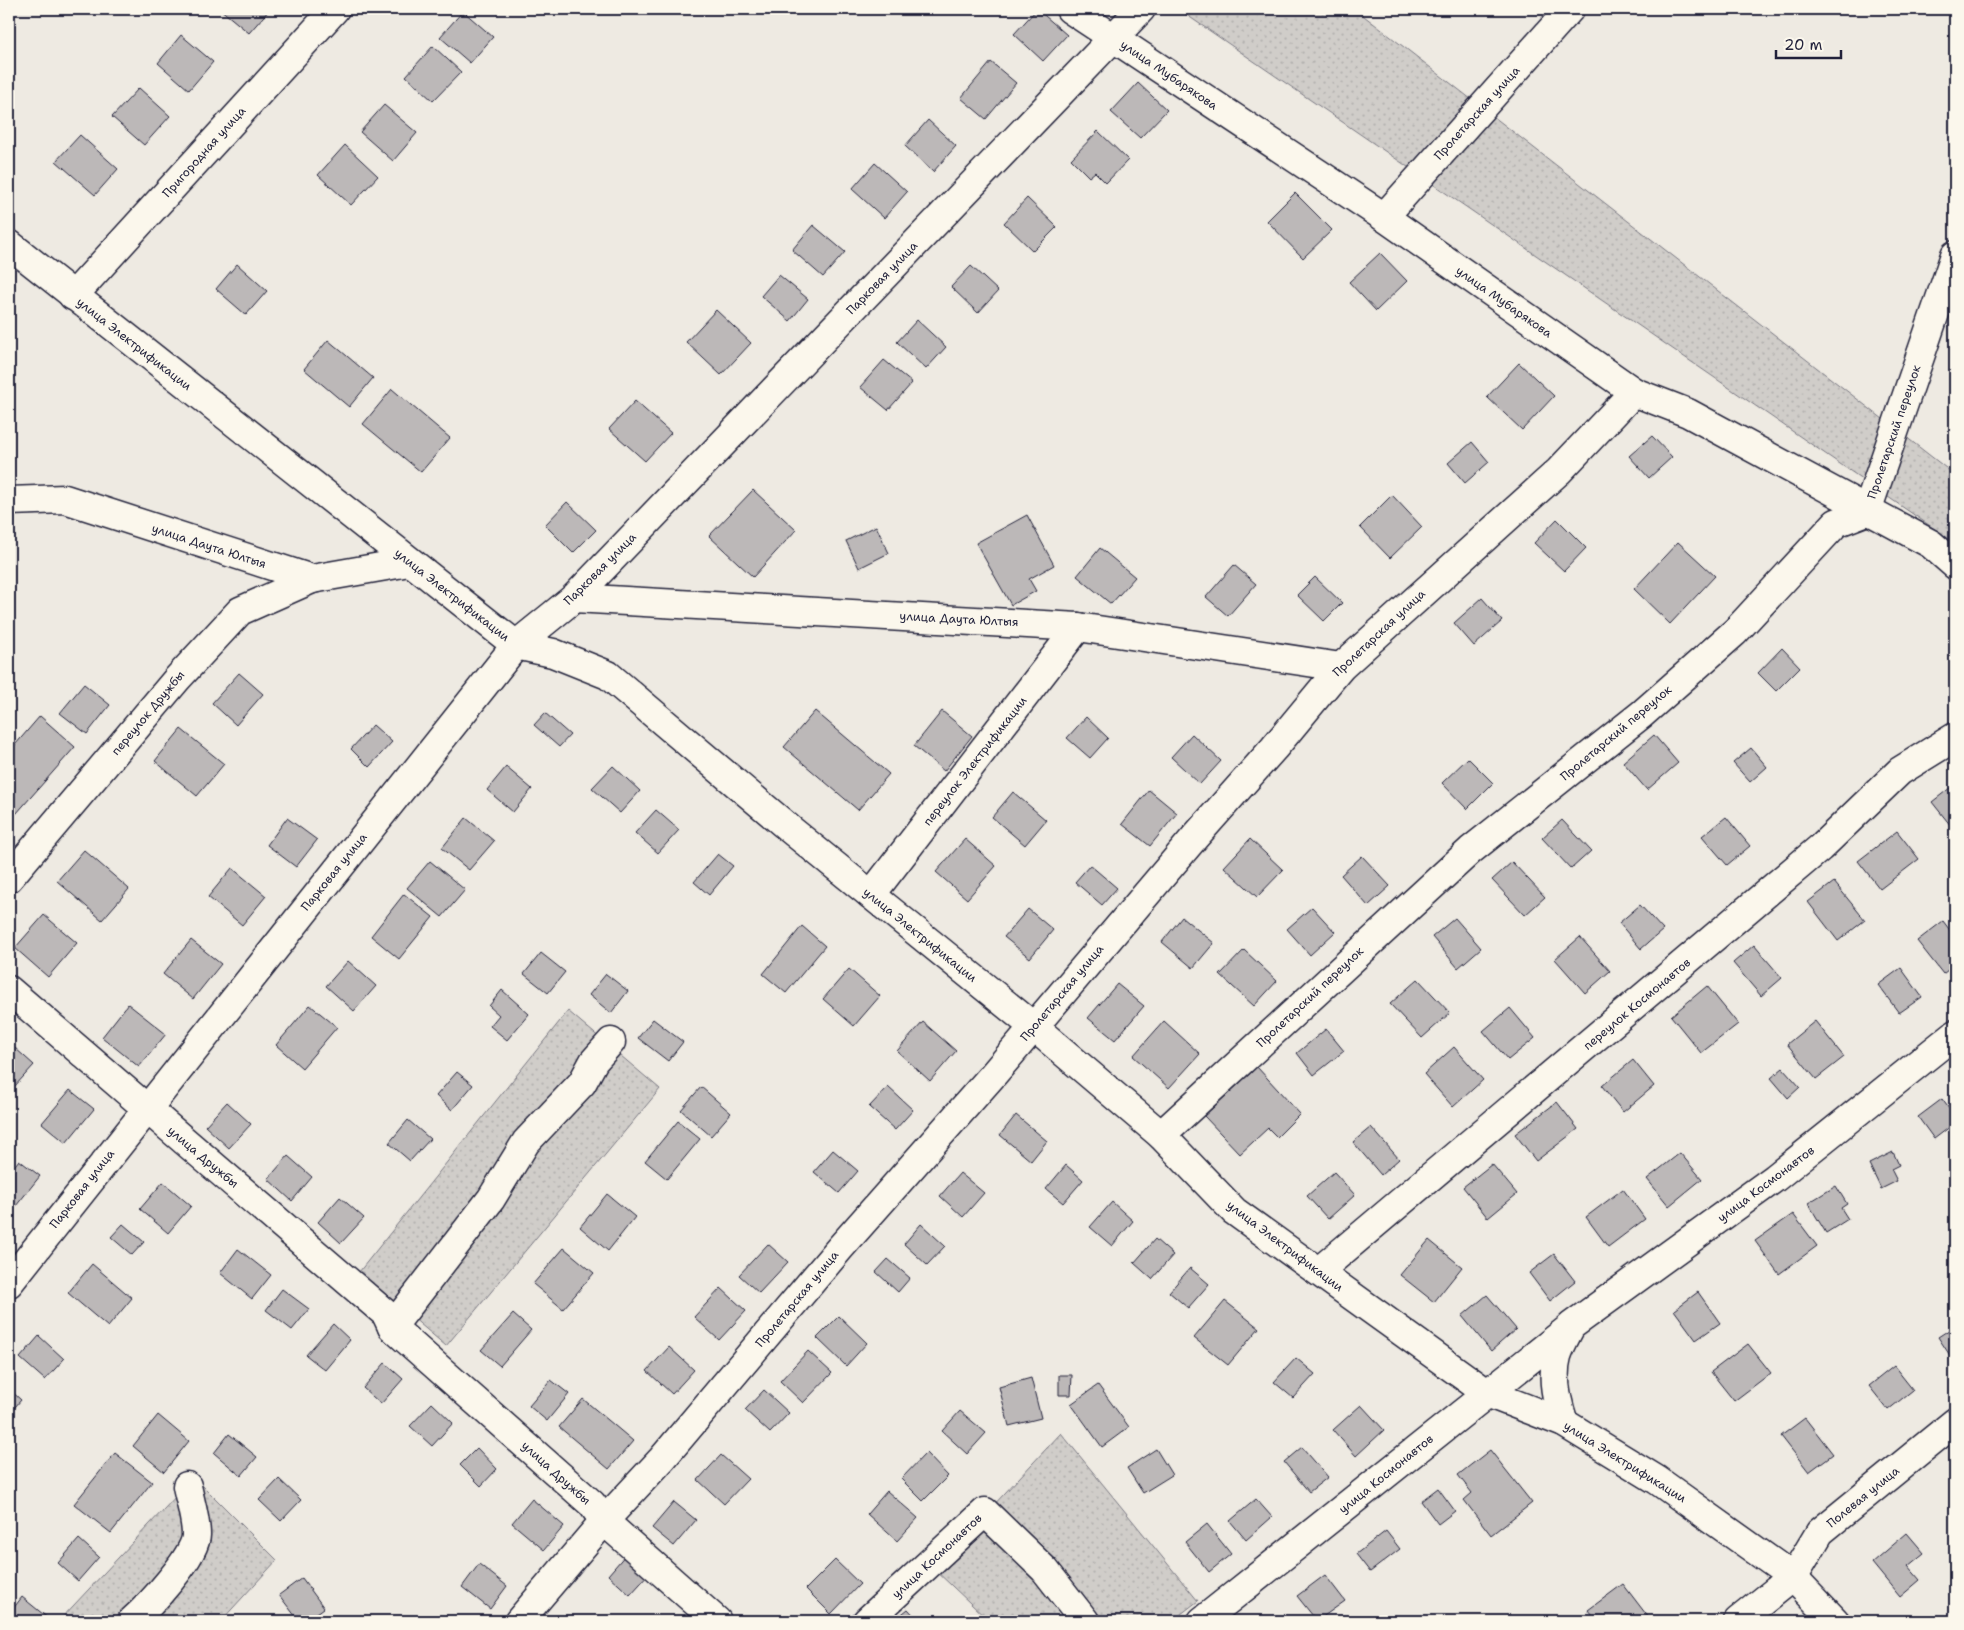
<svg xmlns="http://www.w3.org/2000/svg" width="1964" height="1630" font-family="'Shantell Sans',sans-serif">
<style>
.grass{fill:url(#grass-dots);stroke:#797882}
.building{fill:#bcb8b8;stroke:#22223b}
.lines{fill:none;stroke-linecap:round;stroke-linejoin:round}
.minor-casing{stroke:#22223b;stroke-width:31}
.minor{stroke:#fbf7ec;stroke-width:28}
.labels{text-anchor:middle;stroke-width:4;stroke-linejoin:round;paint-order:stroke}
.street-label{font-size:12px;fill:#22223b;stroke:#fbf7ec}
</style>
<defs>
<pattern id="grass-dots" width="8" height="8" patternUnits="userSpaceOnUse" patternTransform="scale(1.25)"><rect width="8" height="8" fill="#d0cdc9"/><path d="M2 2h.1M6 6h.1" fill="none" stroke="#b2b0ae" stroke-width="1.8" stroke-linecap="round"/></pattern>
</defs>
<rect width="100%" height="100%" fill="#eeeae2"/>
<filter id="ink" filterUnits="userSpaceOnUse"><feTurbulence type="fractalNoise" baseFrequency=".02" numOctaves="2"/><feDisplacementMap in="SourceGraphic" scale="10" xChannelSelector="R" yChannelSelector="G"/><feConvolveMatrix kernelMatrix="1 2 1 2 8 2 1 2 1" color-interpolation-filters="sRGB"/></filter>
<g filter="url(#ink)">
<g class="grass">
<polygon points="1178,9 1355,9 1955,475 1955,543"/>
<polygon points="568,1011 660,1089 446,1346 359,1272"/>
<polygon points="1061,1433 1198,1601 1172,1621 989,1621 934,1569"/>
<polygon points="194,1477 277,1560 221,1621 59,1621"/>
</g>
<g class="building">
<polygon points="220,9 270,9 249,33"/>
<polygon points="1037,9 1067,35 1043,61 1014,34"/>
<polygon points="463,11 493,37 470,63 440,37"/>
<polygon points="181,35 213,62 189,90 158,63"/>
<polygon points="433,46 461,72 433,101 406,76"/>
<polygon points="991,62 1016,83 986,119 961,98"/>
<polygon points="1138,83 1167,110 1140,138 1111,112"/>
<polygon points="139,88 170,116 144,145 112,117"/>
<polygon points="384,105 417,133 393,161 360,132"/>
<polygon points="928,120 956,146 933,172 905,146"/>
<polygon points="1098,131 1128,160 1106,183 1095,172 1089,177 1071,159"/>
<polygon points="80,135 118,169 95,195 56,161"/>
<polygon points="345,145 378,176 351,205 318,175"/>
<polygon points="875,163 907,192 884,218 852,189"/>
<polygon points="1295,193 1332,230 1303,258 1267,221"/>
<polygon points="1027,198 1057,227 1033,251 1004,223"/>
<polygon points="813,225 845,252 823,277 792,250"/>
<polygon points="1380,253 1407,281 1376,311 1349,282"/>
<polygon points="237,264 267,291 246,315 216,289"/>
<polygon points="971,266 998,291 978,313 951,287"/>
<polygon points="779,275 808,299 790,321 761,296"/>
<polygon points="716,310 751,343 721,375 686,342"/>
<polygon points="917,320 946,347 926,369 897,342"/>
<polygon points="328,340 373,378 349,407 304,369"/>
<polygon points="884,360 912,383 888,410 860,387"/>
<polygon points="1519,363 1554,396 1522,430 1487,397"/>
<polygon points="392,389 450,438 421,472 363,424"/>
<polygon points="635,401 671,433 645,461 609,429"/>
<polygon points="1652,436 1672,457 1649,478 1629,456"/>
<polygon points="1472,442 1489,462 1465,483 1448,463"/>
<polygon points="753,490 796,530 753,577 709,536"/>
<polygon points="1392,495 1422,527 1390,558 1360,527"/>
<polygon points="567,502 596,530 573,553 545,525"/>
<polygon points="1027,515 1054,565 1029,579 1036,591 1011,605 976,543"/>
<polygon points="1557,519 1586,548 1564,571 1534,543"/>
<polygon points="876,526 889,553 859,568 846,541"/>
<polygon points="1678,542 1715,576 1670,624 1634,589"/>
<polygon points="1100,548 1135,577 1111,604 1077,576"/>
<polygon points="1234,565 1256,584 1228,616 1206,597"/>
<polygon points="1315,577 1342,603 1324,621 1297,595"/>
<polygon points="1482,598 1502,621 1474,646 1454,623"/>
<polygon points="1782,648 1800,667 1776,691 1758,673"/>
<polygon points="239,673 263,694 236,725 212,703"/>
<polygon points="84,684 110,705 87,734 60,713"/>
<polygon points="815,711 889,774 858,810 784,747"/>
<polygon points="942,711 972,736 944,771 914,746"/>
<polygon points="545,713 570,735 559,747 534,725"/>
<polygon points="40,716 75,747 16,814 9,808 9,752"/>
<polygon points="1086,717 1108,738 1090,758 1067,738"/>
<polygon points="373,725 392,742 369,767 351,749"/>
<polygon points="181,729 224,764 197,796 155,761"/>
<polygon points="1192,734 1221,761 1200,784 1171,757"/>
<polygon points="1654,735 1678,763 1647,790 1623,762"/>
<polygon points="1751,748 1767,767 1750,782 1733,763"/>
<polygon points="1468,758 1493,783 1467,809 1442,783"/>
<polygon points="613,766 640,791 620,813 592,788"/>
<polygon points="506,767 532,789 513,812 487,790"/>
<polygon points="1955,784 1955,831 1932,802"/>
<polygon points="1149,790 1177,813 1150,846 1122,824"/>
<polygon points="1013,792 1046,820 1025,845 992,817"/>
<polygon points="656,810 679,830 658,853 635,833"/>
<polygon points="1726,817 1750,846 1727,865 1702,836"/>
<polygon points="287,818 317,840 296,867 267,845"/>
<polygon points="466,818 494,841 469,870 442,848"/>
<polygon points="1562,820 1591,851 1571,869 1542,838"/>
<polygon points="1897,831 1919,859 1880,889 1858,861"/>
<polygon points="965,839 996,866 967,899 936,872"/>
<polygon points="1250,839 1283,870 1257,897 1224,867"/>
<polygon points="84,850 129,889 102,920 57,881"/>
<polygon points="718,854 733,866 709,895 694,882"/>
<polygon points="1362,856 1390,886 1368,906 1341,875"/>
<polygon points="430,861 465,890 442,917 407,888"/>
<polygon points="1512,862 1545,897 1525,915 1492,880"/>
<polygon points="1090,865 1117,888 1102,905 1075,882"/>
<polygon points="232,868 266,896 242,925 208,897"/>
<polygon points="1834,882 1865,920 1838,941 1808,902"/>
<polygon points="404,894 433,917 399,959 371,936"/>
<polygon points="1640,905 1663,930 1641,949 1619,923"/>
<polygon points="1312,907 1335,932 1310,955 1287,929"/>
<polygon points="1028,909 1053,930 1030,958 1004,937"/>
<polygon points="44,915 77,943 48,977 15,948"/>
<polygon points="1182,917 1214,943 1193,968 1162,942"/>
<polygon points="1455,918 1481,948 1458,968 1432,937"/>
<polygon points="1943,921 1955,937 1955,964 1943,974 1917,941"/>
<polygon points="802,926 825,946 786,993 763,974"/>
<polygon points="1580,937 1610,971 1585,993 1555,959"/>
<polygon points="191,940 221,964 193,999 163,974"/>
<polygon points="1754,945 1782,978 1761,996 1733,963"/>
<polygon points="1244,950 1277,981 1254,1006 1220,975"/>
<polygon points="541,953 565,972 548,993 524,974"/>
<polygon points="348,961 376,986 354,1011 326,986"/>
<polygon points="1901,968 1922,997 1899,1013 1878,985"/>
<polygon points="849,969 880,996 854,1026 823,999"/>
<polygon points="606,974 628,991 611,1013 589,995"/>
<polygon points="1418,979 1450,1013 1422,1038 1390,1004"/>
<polygon points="1117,984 1144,1006 1115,1040 1088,1018"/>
<polygon points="1707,986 1738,1024 1701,1053 1671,1016"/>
<polygon points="502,990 529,1014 507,1040 490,1026 499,1015 489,1006"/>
<polygon points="128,1004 166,1034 139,1067 102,1037"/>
<polygon points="310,1005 337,1027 302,1068 276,1045"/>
<polygon points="1510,1008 1535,1038 1508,1060 1483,1031"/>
<polygon points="653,1019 683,1042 668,1061 638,1038"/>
<polygon points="1164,1021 1200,1054 1169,1088 1133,1056"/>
<polygon points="1815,1021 1844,1057 1816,1079 1787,1044"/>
<polygon points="923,1022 956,1051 930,1081 897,1051"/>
<polygon points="1326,1029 1344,1051 1314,1075 1297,1053"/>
<polygon points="1454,1047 1483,1080 1453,1107 1424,1074"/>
<polygon points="15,1048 34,1065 14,1087 9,1083 9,1055"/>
<polygon points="1633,1060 1654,1086 1623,1112 1602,1086"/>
<polygon points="1257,1067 1300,1114 1277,1137 1268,1128 1240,1154 1204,1116"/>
<polygon points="1783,1068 1800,1087 1788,1098 1771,1078"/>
<polygon points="457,1072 473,1085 452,1110 436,1096"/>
<polygon points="701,1087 731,1113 711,1136 681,1110"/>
<polygon points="888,1087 913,1110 895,1130 869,1107"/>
<polygon points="70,1090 94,1109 66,1143 42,1123"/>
<polygon points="1942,1099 1955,1117 1955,1123 1934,1139 1918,1117"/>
<polygon points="227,1102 251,1124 229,1148 205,1126"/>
<polygon points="1557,1102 1578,1129 1536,1161 1515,1134"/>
<polygon points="1016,1115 1047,1141 1031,1161 1000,1135"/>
<polygon points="408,1120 430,1139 410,1161 389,1143"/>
<polygon points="678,1121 700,1139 667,1179 645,1161"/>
<polygon points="1371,1127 1399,1159 1381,1175 1353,1142"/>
<polygon points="833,1150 858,1171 839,1193 814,1172"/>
<polygon points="1893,1152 1899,1165 1891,1169 1897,1181 1881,1189 1869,1164"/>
<polygon points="1680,1153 1702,1179 1669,1206 1647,1179"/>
<polygon points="288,1156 312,1177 292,1201 268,1179"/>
<polygon points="19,1160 40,1176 16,1206 9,1200 9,1173"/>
<polygon points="1492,1164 1517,1194 1488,1218 1463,1187"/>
<polygon points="1066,1165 1083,1180 1063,1203 1046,1189"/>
<polygon points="1334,1172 1355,1195 1328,1219 1307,1196"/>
<polygon points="960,1173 984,1193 963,1217 940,1196"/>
<polygon points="163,1182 191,1206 168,1233 140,1209"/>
<polygon points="1836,1186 1847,1204 1841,1208 1848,1219 1826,1233 1808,1203"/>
<polygon points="1623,1189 1645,1219 1608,1247 1586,1217"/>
<polygon points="607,1194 635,1217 608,1251 580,1227"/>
<polygon points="340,1197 364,1218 341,1243 318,1222"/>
<polygon points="1112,1202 1133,1221 1112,1246 1090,1227"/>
<polygon points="1793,1214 1817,1246 1779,1274 1755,1241"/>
<polygon points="123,1224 144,1242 132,1255 111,1237"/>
<polygon points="921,1224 945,1246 927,1265 904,1244"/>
<polygon points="1155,1239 1173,1255 1152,1279 1134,1263"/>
<polygon points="1429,1240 1462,1267 1434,1302 1400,1275"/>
<polygon points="768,1244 788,1262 759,1293 739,1275"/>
<polygon points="564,1248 594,1273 563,1309 533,1284"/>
<polygon points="238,1249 271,1275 252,1299 220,1273"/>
<polygon points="1554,1254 1575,1281 1550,1301 1529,1273"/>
<polygon points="888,1259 910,1278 898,1292 876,1272"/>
<polygon points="92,1264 132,1298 108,1327 68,1293"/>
<polygon points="1190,1268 1209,1284 1188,1308 1169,1292"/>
<polygon points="721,1288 746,1311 719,1340 694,1317"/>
<polygon points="282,1289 309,1309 292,1330 266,1310"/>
<polygon points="1698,1292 1720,1323 1696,1340 1674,1310"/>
<polygon points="1487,1295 1516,1329 1491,1351 1462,1316"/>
<polygon points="1225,1301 1259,1328 1228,1365 1194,1338"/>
<polygon points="513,1314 531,1330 500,1366 481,1350"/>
<polygon points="839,1316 867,1343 846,1366 817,1338"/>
<polygon points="333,1324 350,1340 325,1370 306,1355"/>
<polygon points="1955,1326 1955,1354 1951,1357 1938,1337"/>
<polygon points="39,1336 64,1359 45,1380 20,1358"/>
<polygon points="1748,1344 1771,1373 1734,1401 1711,1372"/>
<polygon points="669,1347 694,1370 672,1394 647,1371"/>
<polygon points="808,1351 832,1373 803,1403 780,1381"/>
<polygon points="1296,1358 1315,1374 1293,1398 1274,1382"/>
<polygon points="385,1363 403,1379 381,1404 363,1388"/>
<polygon points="1894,1366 1913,1390 1888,1410 1869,1386"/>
<polygon points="1059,1375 1072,1375 1071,1395 1059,1395"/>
<polygon points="1031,1378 1041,1418 1009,1426 999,1387"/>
<polygon points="551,1380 569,1394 547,1421 529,1406"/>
<polygon points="1098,1385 1129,1427 1102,1447 1071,1404"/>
<polygon points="9,1389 21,1400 9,1414"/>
<polygon points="764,1390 789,1413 770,1433 745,1410"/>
<polygon points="583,1399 633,1441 609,1469 559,1427"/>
<polygon points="432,1403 453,1423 432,1446 410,1426"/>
<polygon points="1361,1405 1384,1430 1356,1456 1333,1430"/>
<polygon points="960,1411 986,1433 967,1454 942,1431"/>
<polygon points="158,1415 189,1441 164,1472 133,1446"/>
<polygon points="1805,1418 1833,1454 1809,1472 1781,1436"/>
<polygon points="229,1434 257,1457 241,1476 214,1453"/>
<polygon points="1302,1447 1328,1477 1309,1492 1284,1462"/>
<polygon points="477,1448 497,1469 481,1486 460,1465"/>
<polygon points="1156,1449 1172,1475 1143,1493 1127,1468"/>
<polygon points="1490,1450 1532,1503 1491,1535 1464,1500 1472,1493 1458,1475"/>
<polygon points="115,1453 152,1482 111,1533 74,1504"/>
<polygon points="926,1453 948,1476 923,1501 901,1479"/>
<polygon points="721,1455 748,1479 724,1504 698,1480"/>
<polygon points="279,1479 301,1500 281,1521 259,1500"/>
<polygon points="1438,1488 1455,1511 1438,1524 1421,1501"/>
<polygon points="887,1491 918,1518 897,1541 867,1514"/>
<polygon points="532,1499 564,1526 544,1550 512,1523"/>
<polygon points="1256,1499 1272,1517 1246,1540 1230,1521"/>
<polygon points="674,1502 696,1520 674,1546 652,1528"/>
<polygon points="1207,1524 1231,1554 1209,1572 1185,1542"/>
<polygon points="1386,1531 1400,1549 1370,1572 1356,1554"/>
<polygon points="1907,1533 1924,1553 1908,1566 1920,1580 1900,1597 1872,1563"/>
<polygon points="79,1539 99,1557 78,1581 58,1563"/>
<polygon points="627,1553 650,1573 630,1595 608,1575"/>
<polygon points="835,1560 860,1584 831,1614 806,1589"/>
<polygon points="479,1564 507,1586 490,1609 462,1587"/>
<polygon points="1325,1575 1345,1601 1317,1621 1297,1596"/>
<polygon points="302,1578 324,1608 306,1621 299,1621 279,1595"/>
<polygon points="1623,1584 1649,1618 1645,1621 1597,1621 1588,1610"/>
<polygon points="22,1597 49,1619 47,1621 9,1621 9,1614"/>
<polygon points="908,1609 919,1621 893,1621"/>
</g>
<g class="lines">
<g class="minor-casing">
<g id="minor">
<polyline points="1070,9 1384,217 1634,392 1688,413 1931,544 1955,565"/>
<polyline points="1384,217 1570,9"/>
<polyline points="9,244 516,645 553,653 608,675 791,830 1034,1027 1161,1135 1234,1211 1487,1393 1564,1423 1657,1480 1793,1577 1835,1621"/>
<polyline points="73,296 335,9"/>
<polyline points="9,501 65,499 312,579 409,562"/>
<polyline points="574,598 1078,627 1341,667"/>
<polyline points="9,878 177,679 240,611 312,579"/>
<polyline points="871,895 1078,627"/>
<polyline points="9,990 386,1314 392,1327 592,1504 604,1521 717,1621"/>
<polyline points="1161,1135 1471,850 1642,714 1735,632 1836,523 1867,511 1955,255"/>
<polyline points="1319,1271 1820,848 1900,771 1955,737"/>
<polyline points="9,1283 516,645 574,598 1141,9"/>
<polyline points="392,1327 491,1199 526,1142 582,1083 594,1061 611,1042"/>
<path d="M1564 1423C1557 1402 1551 1378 1557 1356 1560 1346 1566 1336 1571 1326L1775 1178 1955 1034"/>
<path d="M132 1621C148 1607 196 1556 196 1535 196 1519 190 1501 187 1486"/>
<polyline points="519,1621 604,1521 662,1459 840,1248 992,1076 1195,837 1274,748 1341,667 1559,471 1634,392"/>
<polyline points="867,1621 985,1512 1045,1570 1085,1621"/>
<polyline points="1202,1621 1568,1329"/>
<polyline points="1738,1621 1793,1577 1820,1532 1955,1422"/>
</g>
</g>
<use href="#minor" class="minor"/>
</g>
</g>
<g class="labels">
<g class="street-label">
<text transform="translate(1169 75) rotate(34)" y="4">улица Мубарякова</text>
<text transform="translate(1477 113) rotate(-48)" y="4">Пролетарская улица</text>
<text transform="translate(204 152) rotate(-48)" y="4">Пригородная улица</text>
<text transform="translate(882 278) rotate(-46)" y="4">Парковая улица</text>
<text transform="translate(1504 302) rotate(35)" y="4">улица Мубарякова</text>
<text transform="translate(134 344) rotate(38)" y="4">улица Электрификации</text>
<text transform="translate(1894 432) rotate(-71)" y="4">Пролетарский переулок</text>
<text transform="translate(209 546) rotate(18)" y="4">улица Даута Юлтыя</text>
<text transform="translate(600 569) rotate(-45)" y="4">Парковая улица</text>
<text transform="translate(452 595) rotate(38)" y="4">улица Электрификации</text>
<text transform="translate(959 619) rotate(3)" y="4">улица Даута Юлтыя</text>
<text transform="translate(1379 633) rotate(-43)" y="4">Пролетарская улица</text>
<text transform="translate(148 713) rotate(-50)" y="4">переулок Дружбы</text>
<text transform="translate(1616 733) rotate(-40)" y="4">Пролетарский переулок</text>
<text transform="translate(975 761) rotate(-52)" y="4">переулок Электрификации</text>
<text transform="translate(334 872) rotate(-51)" y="4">Парковая улица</text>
<text transform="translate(920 935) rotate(39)" y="4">улица Электрификации</text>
<text transform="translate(1062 993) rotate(-50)" y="4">Пролетарская улица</text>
<text transform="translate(1310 997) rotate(-43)" y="4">Пролетарский переулок</text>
<text transform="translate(1637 1004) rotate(-40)" y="4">переулок Космонавтов</text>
<text transform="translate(203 1157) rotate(40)" y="4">улица Дружбы</text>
<text transform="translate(1766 1184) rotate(-37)" y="4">улица Космонавтов</text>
<text transform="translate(82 1189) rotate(-52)" y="4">Парковая улица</text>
<text transform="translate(1285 1246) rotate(37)" y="4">улица Электрификации</text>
<text transform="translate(797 1299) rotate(-50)" y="4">Пролетарская улица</text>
<text transform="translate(1625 1462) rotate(32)" y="4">улица Электрификации</text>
<text transform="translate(556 1473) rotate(42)" y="4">улица Дружбы</text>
<text transform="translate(1386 1474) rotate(-39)" y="4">улица Космонавтов</text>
<text transform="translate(1863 1497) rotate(-39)" y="4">Полевая улица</text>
<text transform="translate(937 1556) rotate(-43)" y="4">улица Космонавтов</text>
</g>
</g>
<rect width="1964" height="1630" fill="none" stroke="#fbf7ec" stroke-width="30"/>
<rect x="15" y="15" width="1934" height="1600" fill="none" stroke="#22223b" stroke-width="2" filter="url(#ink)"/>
<path d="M1776 50v8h65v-8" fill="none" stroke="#22223b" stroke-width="2.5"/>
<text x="1784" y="50" font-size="15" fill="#22223b" stroke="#fbf7ec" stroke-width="4" paint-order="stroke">20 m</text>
</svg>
